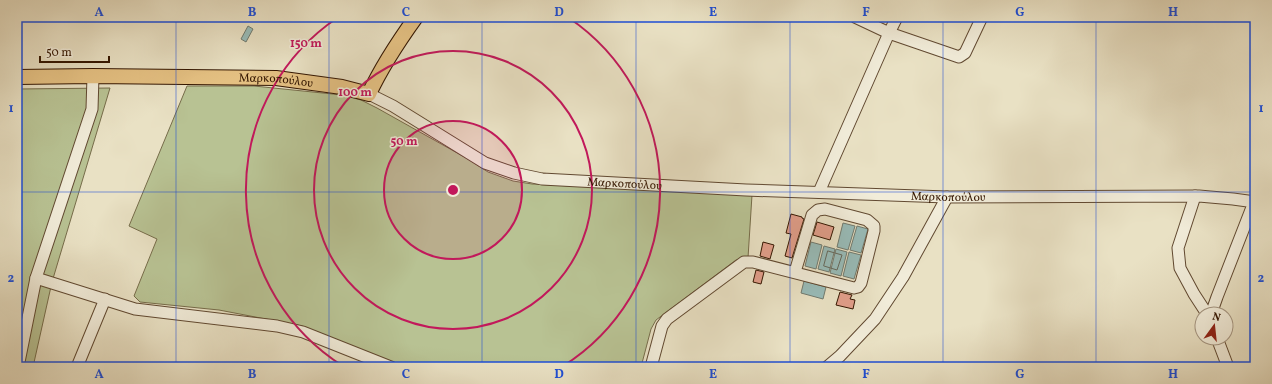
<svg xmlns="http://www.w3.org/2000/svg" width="1272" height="384" font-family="Vollkorn,serif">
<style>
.green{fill:#b8c293;stroke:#766c4a}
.water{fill:#98bcb9;stroke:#707a6f}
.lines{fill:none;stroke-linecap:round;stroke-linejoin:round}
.shore{stroke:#66695c;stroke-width:1}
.building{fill:#e19e8a;stroke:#341600}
.minor-casing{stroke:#614931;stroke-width:13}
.major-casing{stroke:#341600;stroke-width:16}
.minor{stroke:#f1ecd9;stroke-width:11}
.major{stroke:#e4c082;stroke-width:14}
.grid{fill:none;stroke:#1d4ed8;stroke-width:1;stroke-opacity:0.55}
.ring{fill:none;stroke:#c2185b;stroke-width:2}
.labels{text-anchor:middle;stroke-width:3;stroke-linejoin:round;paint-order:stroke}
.street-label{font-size:12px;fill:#341600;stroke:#f1ecd9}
.centre{fill:#c2185b;stroke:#f1ecd9;stroke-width:2}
.ring-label{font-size:12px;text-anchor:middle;font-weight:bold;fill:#c2185b;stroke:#f1ecd9;stroke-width:3;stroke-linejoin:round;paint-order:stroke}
.neatline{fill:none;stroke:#1d4ed8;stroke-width:1.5}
.grid-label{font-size:13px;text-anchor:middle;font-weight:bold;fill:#1d4ed8}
</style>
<rect width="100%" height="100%" fill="#e9e1c4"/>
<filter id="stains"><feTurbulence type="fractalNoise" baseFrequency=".005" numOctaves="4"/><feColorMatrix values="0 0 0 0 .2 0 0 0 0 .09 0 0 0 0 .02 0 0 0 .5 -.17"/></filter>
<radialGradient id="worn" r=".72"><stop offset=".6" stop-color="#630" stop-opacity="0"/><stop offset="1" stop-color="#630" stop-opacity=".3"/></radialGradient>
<g class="green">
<polygon points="187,86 254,86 342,95 361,100 377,108 468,159 488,172 513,181 532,184 752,195 748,258 736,260 656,320 651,329 641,367 403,367 302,326 219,310 140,302 134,296 157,239 129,226"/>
<polygon points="110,88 52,282 33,367 17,367 17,89"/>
</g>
<g class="water">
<polygon points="248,26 253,29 246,42 241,39"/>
<polygon points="843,223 855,226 848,250 837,247"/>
<polygon points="857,226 868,229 861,253 850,250"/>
<polygon points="811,242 822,245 816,269 805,266"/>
<polygon points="824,246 835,249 829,272 818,269"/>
<polygon points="836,249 847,252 841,276 830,273"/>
<polygon points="849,252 861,255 854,279 843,276"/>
<polygon points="804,281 826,287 823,299 801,293"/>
</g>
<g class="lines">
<polygon class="shore" points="828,251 842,255 837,270 824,266"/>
</g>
<g class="building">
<polygon points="791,214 802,217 802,218 804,219 792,258 785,256 791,234 786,233"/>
<polygon points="817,222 834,227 830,240 813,235"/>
<polygon points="763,242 774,245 770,259 760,256"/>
<polygon points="756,270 764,272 761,284 753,282"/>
<polygon points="840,292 852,295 850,299 855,300 853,309 836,305"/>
</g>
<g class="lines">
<g class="minor-casing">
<g id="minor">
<polyline points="855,17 889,33 959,57 965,53 982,17"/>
<path id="s1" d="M369 94 393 106 485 163 514 173 542 179 746 190 947 197 1199 196 1233 199 1255 202"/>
<polyline points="819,192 889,33 897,17"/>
<polyline points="1195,196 1178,248 1180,268 1194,294 1207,314"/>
<polyline points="36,278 135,309 277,326 303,332 391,367"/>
<polyline points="1211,314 1217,297 1254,202"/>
<polyline points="1217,338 1228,367"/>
<polyline points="18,367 36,278 92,109 93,76"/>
<polyline points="77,367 105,299"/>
<polyline points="651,367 662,326 667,319 744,262 753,262 854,288 858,287 861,283 874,231 874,226 867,220 825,209 818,210 812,215 795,272"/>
<polyline points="827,367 840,356 875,319 903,277 947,197"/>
</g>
</g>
<g class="major-casing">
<g id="major">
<path id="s2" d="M17 77 93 76 276 78 342 87 369 94C382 66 398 42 416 17"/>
</g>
</g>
<use href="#minor" class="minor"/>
<use href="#major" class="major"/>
</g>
<path class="grid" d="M176 17V367M329 17V367M482 17V367M636 17V367M790 17V367M943 17V367M1096 17V367M17 192H1255"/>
<circle cx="453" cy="190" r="69" fill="#c2185b" fill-opacity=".12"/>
<g class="ring">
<circle cx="453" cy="190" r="69"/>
<circle cx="453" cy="190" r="139"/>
<path d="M343 366A208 208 0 0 1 337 18M569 18A208 208 0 0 1 563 366"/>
</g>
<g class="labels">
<g class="street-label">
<text dy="4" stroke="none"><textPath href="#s2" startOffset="259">Μαρκοπούλου</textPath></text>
<text dy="4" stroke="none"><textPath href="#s1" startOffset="277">Μαρκοπούλου</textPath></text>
<text dy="4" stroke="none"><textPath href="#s1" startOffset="601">Μαρκοπούλου</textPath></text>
</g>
</g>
<circle cx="453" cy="190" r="6" class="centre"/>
<g class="ring-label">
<text x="306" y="47">150 m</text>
<text x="355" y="96">100 m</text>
<text x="404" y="145">50 m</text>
</g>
<rect width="1272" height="384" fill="none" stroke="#e9e1c4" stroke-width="44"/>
<g transform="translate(1214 326) rotate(15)"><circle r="19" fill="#f1ecd9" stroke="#a59682"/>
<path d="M0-3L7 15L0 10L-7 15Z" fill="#8f2418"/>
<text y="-6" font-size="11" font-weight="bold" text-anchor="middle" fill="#341600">N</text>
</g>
<path d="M40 56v6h69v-6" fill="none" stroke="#341600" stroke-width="2"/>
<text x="46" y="56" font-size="12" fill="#341600" stroke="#f1ecd9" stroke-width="3" paint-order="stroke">50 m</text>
<rect x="22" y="22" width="1228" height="340" class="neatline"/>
<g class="grid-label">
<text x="99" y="16">A</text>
<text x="252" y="16">B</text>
<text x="406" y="16">C</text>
<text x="559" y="16">D</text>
<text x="713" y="16">E</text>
<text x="866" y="16">F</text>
<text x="1020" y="16">G</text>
<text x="1173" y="16">H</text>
<text x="11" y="112">1</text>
<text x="1261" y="112">1</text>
<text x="11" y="282">2</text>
<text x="1261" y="282">2</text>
<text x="99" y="378">A</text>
<text x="252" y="378">B</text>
<text x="406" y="378">C</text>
<text x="559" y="378">D</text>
<text x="713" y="378">E</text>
<text x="866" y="378">F</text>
<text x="1020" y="378">G</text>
<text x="1173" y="378">H</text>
</g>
<rect width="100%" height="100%" filter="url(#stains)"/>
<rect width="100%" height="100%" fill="url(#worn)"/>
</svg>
